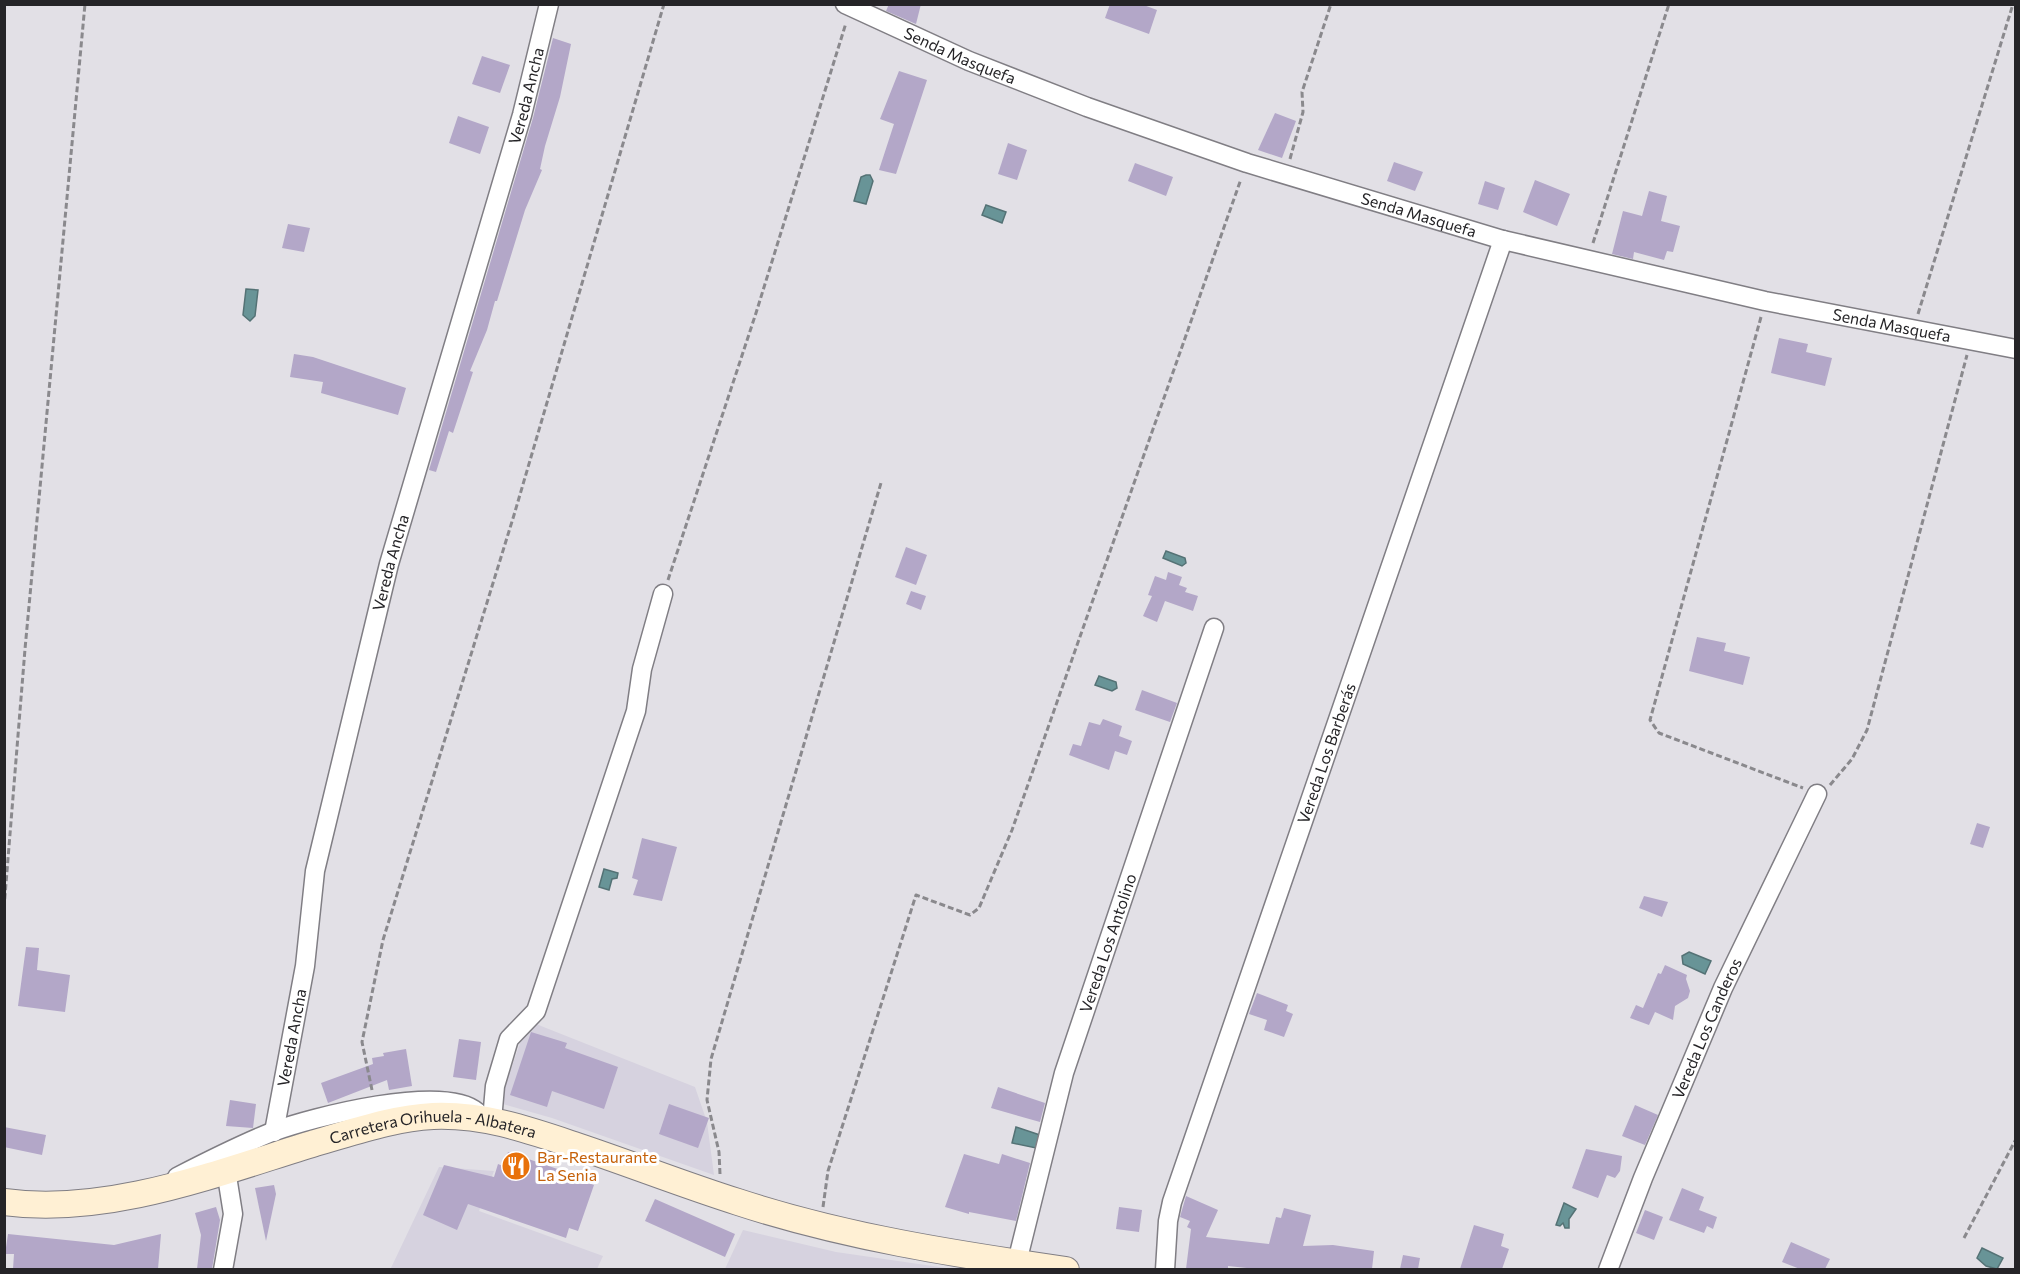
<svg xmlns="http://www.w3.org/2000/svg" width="2020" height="1274" font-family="Commissioner,sans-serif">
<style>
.built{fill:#d6d2df}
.water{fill:#689497;stroke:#547275;stroke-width:1.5}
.building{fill:#b3a7c8}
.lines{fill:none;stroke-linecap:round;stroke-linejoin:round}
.street-casing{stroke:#807e84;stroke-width:21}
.secondary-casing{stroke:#807e84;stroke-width:28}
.path{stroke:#8a898d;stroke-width:3;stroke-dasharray:6 3;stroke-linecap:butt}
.street{stroke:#fff;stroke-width:18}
.secondary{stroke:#fff0d4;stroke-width:26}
.labels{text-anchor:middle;stroke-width:6;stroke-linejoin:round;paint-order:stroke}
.street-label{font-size:16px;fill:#252427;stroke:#fff}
.food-label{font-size:16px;fill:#c56008;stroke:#fff;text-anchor:start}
</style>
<rect width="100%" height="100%" fill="#e2e0e6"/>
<g class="built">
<polygon points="536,1024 695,1087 707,1122 714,1175 552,1118 499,1103 524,1032"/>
<polygon points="439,1167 494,1171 479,1211 603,1256 597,1269 390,1270"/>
<polygon points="743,1230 836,1252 953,1269 725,1269"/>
</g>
<g class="water">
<polygon points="866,175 870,175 873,181 866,204 854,201 861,177"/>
<polygon points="986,205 1006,212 1002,223 982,215"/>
<polygon points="246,289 258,290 255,316 250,321 243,315"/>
<polygon points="1166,551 1185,558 1186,563 1182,566 1163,558"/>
<polygon points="1099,676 1116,682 1117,688 1112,691 1095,685"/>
<polygon points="604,869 618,873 617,878 612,879 609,890 599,887"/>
<polygon points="1689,952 1711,961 1705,974 1683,964 1682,956"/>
<polygon points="1016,1127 1040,1135 1036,1148 1012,1143"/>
<polygon points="1564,1203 1576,1209 1569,1219 1569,1228 1565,1228 1563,1223 1560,1226 1556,1225"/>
<polygon points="1982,1248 2003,1258 1997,1269 1986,1266 1977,1258"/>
</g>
<g class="building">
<polygon points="889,4 921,4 916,24 886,11"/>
<polygon points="1110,4 1141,4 1157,10 1149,34 1105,18"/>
<polygon points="553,38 571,44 560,97 545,146 540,169 542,170 525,210 497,301 495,301 487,330 470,371 473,372 453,433 449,431 436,472 429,470 533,118"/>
<polygon points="482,56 510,65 500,93 472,84"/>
<polygon points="899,71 927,80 896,174 879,170 894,124 880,119"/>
<polygon points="1275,113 1296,121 1282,158 1258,150"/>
<polygon points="458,116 489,127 480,154 449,143"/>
<polygon points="1008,143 1027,150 1017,180 998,174"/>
<polygon points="1394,162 1423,172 1415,191 1387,181"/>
<polygon points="1135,163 1173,177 1166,196 1128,181"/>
<polygon points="1535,180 1570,194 1557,226 1523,212"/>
<polygon points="1485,181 1505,188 1498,210 1478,204"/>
<polygon points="1649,191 1667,196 1661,221 1680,226 1673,252 1667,251 1664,260 1634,252 1633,259 1612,254 1623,211 1642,216"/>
<polygon points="288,224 310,228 304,252 282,248"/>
<polygon points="1779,338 1808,344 1806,352 1832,358 1825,386 1771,373"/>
<polygon points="294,354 313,357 406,388 398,415 321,393 323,382 290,377"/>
<polygon points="906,547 927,555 916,585 895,577"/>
<polygon points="1168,572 1182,577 1179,585 1187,588 1185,592 1198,596 1193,611 1165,601 1157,622 1143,616 1152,596 1148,595 1155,576 1166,580"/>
<polygon points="911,591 926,596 921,610 906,604"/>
<polygon points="1697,637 1726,643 1724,651 1750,657 1743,685 1689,671"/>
<polygon points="1142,690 1177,703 1170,722 1135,710"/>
<polygon points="1103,719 1122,726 1119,736 1132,741 1127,755 1115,751 1109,770 1069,755 1073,744 1081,746 1089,722 1100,725"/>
<polygon points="1977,823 1990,827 1983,848 1970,844"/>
<polygon points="642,838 677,847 662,901 633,895 638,880 632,878"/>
<polygon points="1644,896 1668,902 1662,917 1639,908"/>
<polygon points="26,947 39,948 37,970 70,975 65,1012 18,1006"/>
<polygon points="1665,965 1687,975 1686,979 1690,991 1688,998 1675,1006 1673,1020 1655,1012 1649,1025 1630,1018 1636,1005 1643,1008 1658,973 1661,974"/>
<polygon points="1257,993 1288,1005 1286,1011 1293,1014 1284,1037 1264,1030 1267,1020 1249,1014"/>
<polygon points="531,1032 567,1043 565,1048 618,1067 604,1109 552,1091 547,1107 510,1095"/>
<polygon points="459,1039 481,1042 476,1080 453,1077"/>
<polygon points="406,1049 412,1086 389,1090 387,1080 328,1103 321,1083 373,1064 372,1058 384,1056 383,1053"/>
<polygon points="998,1087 1045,1103 1040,1122 991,1108"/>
<polygon points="230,1100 256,1104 253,1128 226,1126"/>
<polygon points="669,1104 709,1118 698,1148 659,1134"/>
<polygon points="1635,1105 1658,1115 1645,1145 1622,1136"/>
<polygon points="4,1127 46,1135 42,1155 4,1147"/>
<polygon points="1586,1149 1622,1156 1620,1171 1615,1178 1607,1175 1598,1198 1572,1188"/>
<polygon points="508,1152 572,1174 571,1177 594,1185 578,1231 569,1228 566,1238 468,1204 457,1230 423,1215 444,1165 494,1177 498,1164 503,1166"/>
<polygon points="964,1154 999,1164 1002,1154 1030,1163 1016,1221 969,1212 969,1214 945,1207"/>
<polygon points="274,1185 276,1194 266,1241 255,1188"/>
<polygon points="1682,1188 1704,1197 1699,1210 1717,1217 1713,1229 1707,1226 1704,1233 1669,1220"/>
<polygon points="1186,1196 1218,1210 1206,1237 1269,1244 1276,1217 1281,1218 1284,1208 1311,1215 1303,1246 1333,1245 1374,1251 1372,1269 1256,1269 1228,1266 1228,1269 1186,1269 1191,1229 1187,1227 1190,1221 1180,1217"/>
<polygon points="655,1199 735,1234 725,1257 645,1221"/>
<polygon points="216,1207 220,1220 212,1269 197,1269 201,1235 195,1213"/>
<polygon points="1119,1207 1142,1210 1139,1232 1116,1229"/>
<polygon points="1645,1210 1663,1217 1654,1240 1636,1233"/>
<polygon points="1474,1225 1504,1234 1501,1246 1509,1249 1502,1269 1460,1269"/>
<polygon points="8,1234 114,1245 161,1234 158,1269 13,1269 14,1254 5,1254"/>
<polygon points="1791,1242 1830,1259 1825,1269 1800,1269 1782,1262"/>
<polygon points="1403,1255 1420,1258 1418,1269 1400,1269"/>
</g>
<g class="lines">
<g class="street-casing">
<g id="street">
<path id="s1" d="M845 4 969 61 1087 107 1247 163 1503 240 1765 301 2016 349"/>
<polyline points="492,1120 495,1086 509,1039 536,1011 636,711 642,669 663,594"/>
<path id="s2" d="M274 1132 305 966 315 871 389 564 522 115 549 4"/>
<path d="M177 1177C208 1161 240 1145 272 1132 312 1117 445 1083 477 1112"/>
<path id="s3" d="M1017 1262 1064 1073 1214 628"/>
<polyline points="223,1270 233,1214 226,1170"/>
<path id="s4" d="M1165 1270 1168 1221 1172 1202 1503 240"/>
<path id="s5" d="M1608 1270 1643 1178 1723 988 1817 794"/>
</g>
</g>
<g class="secondary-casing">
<g id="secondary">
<path id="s6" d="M4 1202C109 1216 217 1173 315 1143 354 1132 393 1118 433 1116 484 1114 529 1130 577 1146 631 1164 684 1185 738 1202 845 1237 955 1254 1066 1270"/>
</g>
</g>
<g class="path">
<polyline points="1290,159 1303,112 1302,92 1331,4"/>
<polyline points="1593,243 1669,4"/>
<polyline points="1918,314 2013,4"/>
<polyline points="1761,317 1650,720 1659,733 1803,788"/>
<polyline points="668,580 756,313 846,23"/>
<polyline points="1830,785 1852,759 1867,730 1967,355"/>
<polyline points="4,908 25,649 85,4"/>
<polyline points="372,1090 362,1042 383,940 514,515 664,4"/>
<polyline points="720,1174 719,1152 707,1100 711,1059 881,483"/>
<polyline points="823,1207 828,1171 916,895 970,915 979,908 1012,830 1241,179"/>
<polyline points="1964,1238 2016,1139"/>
</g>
<use href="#street" class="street"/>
<use href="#secondary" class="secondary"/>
</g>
<defs>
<g id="restaurant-disc" transform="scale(1.5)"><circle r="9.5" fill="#e8710a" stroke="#fff"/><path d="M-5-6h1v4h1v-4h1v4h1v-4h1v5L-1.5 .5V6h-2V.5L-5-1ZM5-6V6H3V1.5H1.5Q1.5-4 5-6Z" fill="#fff"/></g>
</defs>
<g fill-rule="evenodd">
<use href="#restaurant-disc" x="516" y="1166"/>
</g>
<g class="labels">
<g class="street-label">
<text dy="6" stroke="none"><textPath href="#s1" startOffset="126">Senda Masquefa</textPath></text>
<text dy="6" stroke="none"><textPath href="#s2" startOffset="1068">Vereda Ancha</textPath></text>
<text dy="6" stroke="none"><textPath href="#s1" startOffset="612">Senda Masquefa</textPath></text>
<text dy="6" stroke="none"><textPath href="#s1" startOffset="1098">Senda Masquefa</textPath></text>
<text dy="6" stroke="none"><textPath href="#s2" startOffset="582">Vereda Ancha</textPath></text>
<text dy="6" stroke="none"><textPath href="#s4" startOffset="543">Vereda Los Barberás</textPath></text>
<text dy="6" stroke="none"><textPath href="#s3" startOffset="332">Vereda Los Antolino</textPath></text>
<text dy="6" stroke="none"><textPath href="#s5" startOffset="261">Vereda Los Canderos</textPath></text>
<text dy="6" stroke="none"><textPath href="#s2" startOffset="96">Vereda Ancha</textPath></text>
<text dy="6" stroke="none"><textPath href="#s6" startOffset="440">Carretera Orihuela - Albatera</textPath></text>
</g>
<g class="food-label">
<text x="537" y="1163">Bar-Restaurante<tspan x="537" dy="18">La Senia</tspan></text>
</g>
</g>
<rect width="2020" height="1274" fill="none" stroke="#252427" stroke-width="12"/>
</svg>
